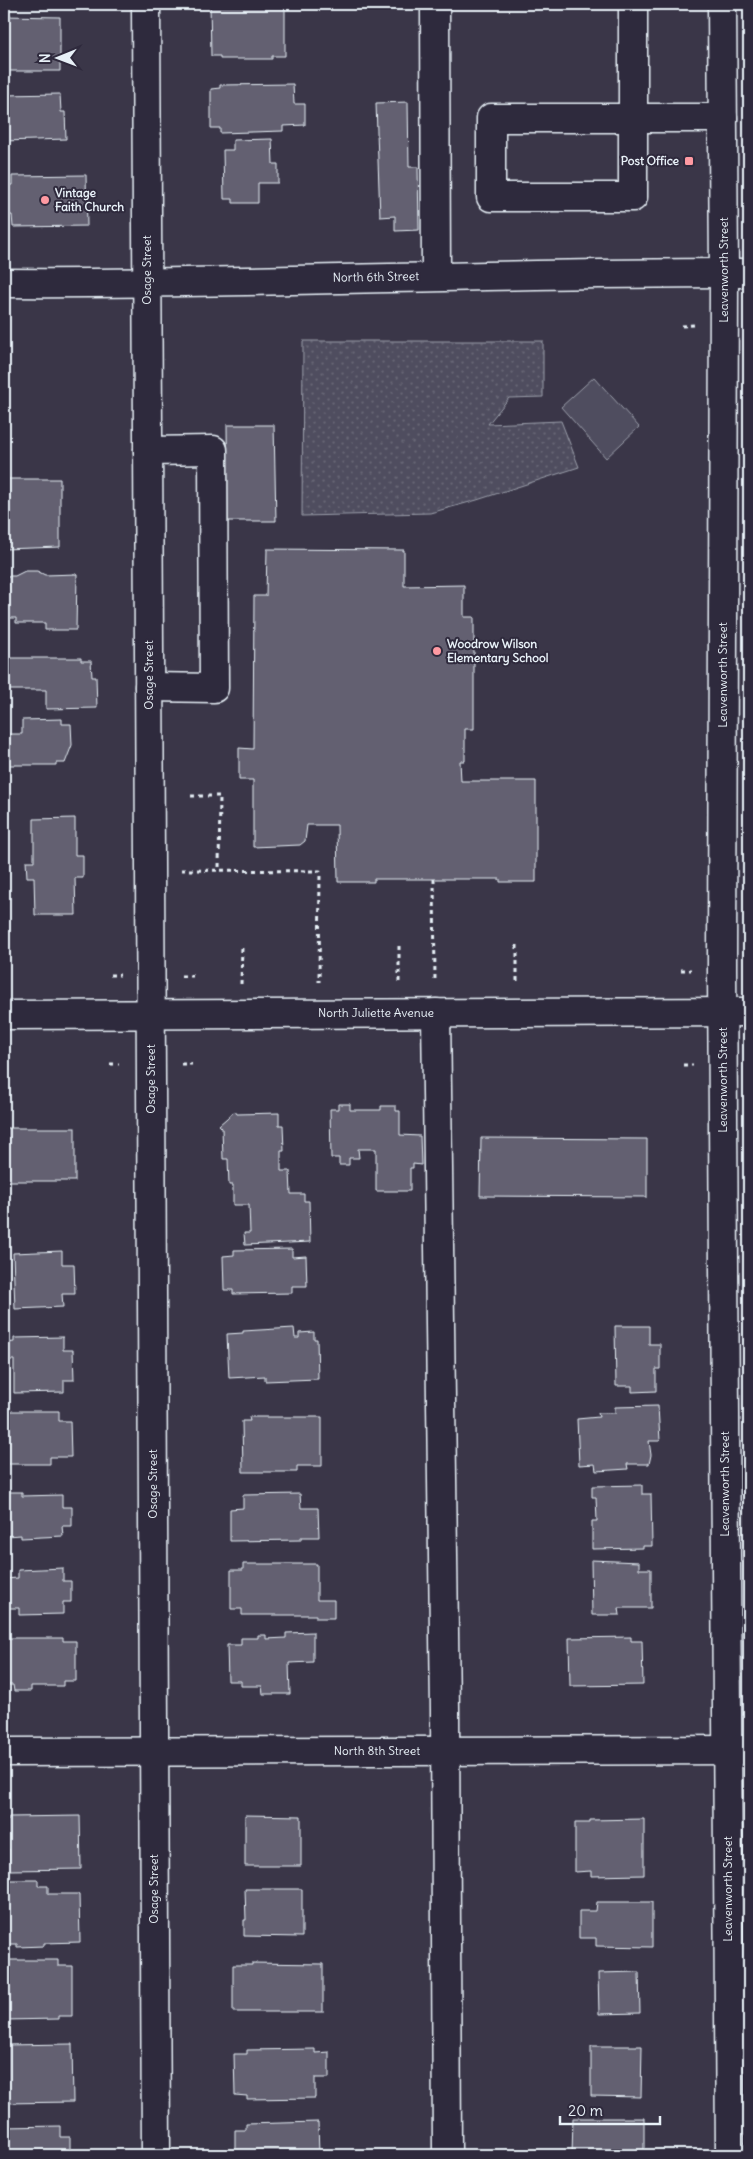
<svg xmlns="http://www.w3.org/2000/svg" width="753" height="2159" font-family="Delius,sans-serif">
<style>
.grass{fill:#504e5f;stroke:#9ca0ac}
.park{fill:url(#park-dots);stroke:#9ca0ac}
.building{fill:#636171;stroke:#e8f1f8}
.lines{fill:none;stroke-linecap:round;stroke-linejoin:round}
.minor-casing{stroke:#e8f1f8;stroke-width:31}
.path{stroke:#e8f1f8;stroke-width:3;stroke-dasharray:4 4;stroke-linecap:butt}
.minor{stroke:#2f2a3d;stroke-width:28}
.poi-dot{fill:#ff9aa2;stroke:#2f2a3d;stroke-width:2}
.labels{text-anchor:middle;stroke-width:4;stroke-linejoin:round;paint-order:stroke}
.poi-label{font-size:12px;font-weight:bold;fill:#e8f1f8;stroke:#2f2a3d;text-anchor:start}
.street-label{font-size:12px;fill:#e8f1f8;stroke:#2f2a3d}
</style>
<defs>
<pattern id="park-dots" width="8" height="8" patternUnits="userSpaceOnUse" patternTransform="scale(1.25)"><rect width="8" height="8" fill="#504e5f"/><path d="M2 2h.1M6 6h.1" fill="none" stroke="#696877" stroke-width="1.8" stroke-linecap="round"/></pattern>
</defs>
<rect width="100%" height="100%" fill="#3a3648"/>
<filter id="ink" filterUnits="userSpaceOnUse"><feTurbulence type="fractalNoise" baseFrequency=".02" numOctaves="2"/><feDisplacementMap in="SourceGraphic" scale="10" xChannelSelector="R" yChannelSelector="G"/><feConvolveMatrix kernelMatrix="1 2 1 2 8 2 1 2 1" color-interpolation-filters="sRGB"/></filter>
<g filter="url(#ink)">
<polygon class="grass" points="594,377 639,427 606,458 561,407"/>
<polygon class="park" points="303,341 543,341 543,397 509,398 488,424 561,421 579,467 477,500 430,513 302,516"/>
<g class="building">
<polygon points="210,4 285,4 285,56 272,56 272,59 220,59 220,56 211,56"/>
<polygon points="4,16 60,17 60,71 4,71"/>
<polygon points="293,84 294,104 305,104 305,125 283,126 283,131 220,133 220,128 211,128 211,89 220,88 220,85"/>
<polygon points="60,94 61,112 65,112 66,139 4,141 4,95"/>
<polygon points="408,102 409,167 418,167 419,230 395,231 395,216 380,217 376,103"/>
<polygon points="272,139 273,164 278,164 278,183 258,183 258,203 233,203 233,199 224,199 223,150 233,150 233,140"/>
<polygon points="86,175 87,226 13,227 12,215 4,215 4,185 12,185 12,176"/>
<polygon points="227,425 274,425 276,521 228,521"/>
<polygon points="4,479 60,479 60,547 4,549"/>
<polygon points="267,549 404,550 404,586 464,585 464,617 474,617 474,729 465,729 465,761 460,761 461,781 536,781 536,882 500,882 500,879 374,879 374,882 338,882 337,825 307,825 305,841 300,845 253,847 253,780 239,780 239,748 253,749 254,596 266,596"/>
<polygon points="25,571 37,571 45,575 77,574 76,630 45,630 45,623 16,623 16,618 4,618 4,576 15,576"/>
<polygon points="4,658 81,658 81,661 91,661 92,677 96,677 97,708 46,709 46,690 4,690"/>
<polygon points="62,719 62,724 71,724 72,745 65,763 56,763 56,765 6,765 5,734 22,734 22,720"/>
<polygon points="75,818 75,855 83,855 83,878 75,878 76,915 35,915 34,877 27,877 26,861 34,861 34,819"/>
<polygon points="338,1104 350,1104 350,1110 381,1110 381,1106 396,1106 396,1111 400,1111 400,1135 420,1136 421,1165 413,1164 413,1168 410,1168 410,1191 376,1191 376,1149 358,1149 359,1158 349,1158 349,1165 339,1165 339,1158 331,1158 330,1109 338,1109"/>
<polygon points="235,1111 237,1114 279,1113 279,1125 283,1125 284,1151 281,1151 281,1171 290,1171 291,1194 304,1194 304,1201 309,1201 310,1242 245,1245 244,1233 250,1233 249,1205 233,1205 233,1185 229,1185 228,1159 223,1159 222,1128 219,1125"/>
<rect x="4" y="1128" width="71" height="53"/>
<polygon points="481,1138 647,1139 647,1197 480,1196"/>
<polygon points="292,1249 292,1257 306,1256 307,1286 292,1286 292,1293 233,1294 233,1290 224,1290 223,1256 234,1255 234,1250"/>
<polygon points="62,1251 62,1264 74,1264 75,1294 62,1294 63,1307 15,1309 13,1253"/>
<polygon points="615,1326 649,1326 649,1344 660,1344 660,1369 656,1369 656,1391 632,1392 632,1386 616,1386"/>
<polygon points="294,1328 295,1338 299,1338 299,1333 314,1332 314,1339 317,1339 318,1379 265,1381 265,1376 229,1378 227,1334 243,1333 243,1331"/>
<polygon points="63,1337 63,1350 73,1350 74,1380 64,1380 64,1392 14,1393 14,1360 7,1360 6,1343 14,1342 14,1338"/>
<polygon points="658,1406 660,1441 649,1441 651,1455 649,1464 627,1464 628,1469 596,1471 595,1464 579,1465 577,1419 599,1417 598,1413 615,1413 615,1407"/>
<polygon points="5,1411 59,1411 59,1421 70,1421 71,1457 50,1457 50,1464 5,1464"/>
<polygon points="249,1417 322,1417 322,1466 297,1466 297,1472 243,1472 242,1421 250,1421"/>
<polygon points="642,1485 642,1494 651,1494 652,1546 643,1546 643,1548 592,1549 592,1521 597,1521 596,1497 592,1497 592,1486"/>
<polygon points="4,1492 22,1492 22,1496 62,1495 62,1507 72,1507 72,1526 62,1526 63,1536 21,1538 21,1535 7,1536 7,1537 4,1537"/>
<polygon points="300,1494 301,1508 318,1508 319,1537 301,1537 301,1540 230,1541 230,1509 243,1508 243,1495"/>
<polygon points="591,1560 639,1562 639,1569 651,1569 651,1608 619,1608 620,1615 592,1615"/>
<polygon points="243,1564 317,1564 317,1600 334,1600 334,1618 316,1618 316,1615 242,1615 242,1609 231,1609 231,1570 243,1570"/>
<polygon points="63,1568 63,1581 71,1581 71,1602 63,1602 63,1614 19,1615 19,1608 4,1608 4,1579 18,1578 18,1570"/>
<polygon points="313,1632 313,1662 289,1663 290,1694 263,1694 262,1686 241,1686 241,1681 228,1681 227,1645 241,1645 241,1638 258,1638 258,1635 266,1635 266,1639 286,1638 286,1633"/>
<polygon points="631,1637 631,1641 642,1641 643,1685 570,1686 569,1638"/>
<polygon points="8,1638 63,1638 63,1641 76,1641 76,1681 63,1681 63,1686 31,1686 31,1691 14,1691 13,1685 7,1685 7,1676 4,1676 4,1641 8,1641"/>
<polygon points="245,1815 301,1816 301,1866 245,1866"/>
<polygon points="80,1816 81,1869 9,1870 9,1849 4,1849 4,1820 9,1820 9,1817"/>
<polygon points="644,1819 644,1875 591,1876 591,1871 575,1872 575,1823 590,1823 590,1820"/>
<polygon points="10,1880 38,1880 38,1886 48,1886 48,1894 79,1894 80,1942 44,1943 44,1946 17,1947 17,1944 4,1944 4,1886 10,1886"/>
<polygon points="245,1889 302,1889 302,1937 244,1936 244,1920 246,1920"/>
<polygon points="597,1902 652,1902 652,1947 596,1946 596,1938 579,1938 579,1911 596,1911"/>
<polygon points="4,1960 58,1960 58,1966 72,1966 72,2016 58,2016 58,2019 4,2020"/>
<polygon points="252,1963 323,1964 323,2012 233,2012 233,1965 252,1965"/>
<polygon points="639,1972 640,2013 599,2014 598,1973"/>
<polygon points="72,2044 73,2102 4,2103 4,2045"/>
<polygon points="591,2046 642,2046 641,2097 591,2096"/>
<polygon points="315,2049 315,2053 329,2052 329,2078 315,2078 315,2098 247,2099 247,2096 235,2095 234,2054 247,2054 247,2050"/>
<polygon points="573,2118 644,2118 644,2155 572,2155"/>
<polygon points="318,2122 319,2155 235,2155 235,2130 246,2130 246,2124"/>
<polygon points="60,2126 60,2137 70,2137 70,2155 4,2155 4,2127"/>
</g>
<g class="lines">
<g class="minor-casing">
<g id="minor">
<polyline points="146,4 156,2155"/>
<polyline points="435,4 436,276"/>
<path d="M633 4V197H491V118C568 118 646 118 723 118"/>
<polyline points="722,4 724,273 722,969 730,2155"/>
<path d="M4 283C252 285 501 272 749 273"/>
<polyline points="148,451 213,450 214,688 149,687"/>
<polyline points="436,1013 445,1710 447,2155"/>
<polyline points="4,1015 749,1012"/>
<polyline points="4,1752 749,1750"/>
</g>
</g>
<g class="path">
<polyline points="682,326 694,325"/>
<polyline points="191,796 220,796 219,870"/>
<polyline points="181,870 320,871 319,982"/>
<polyline points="434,879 435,982"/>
<polyline points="517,945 517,982"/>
<polyline points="399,946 399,982"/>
<polyline points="681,970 691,970"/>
<polyline points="110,975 120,975"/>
<polyline points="181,976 193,976"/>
<polyline points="241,984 242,946"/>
<polyline points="110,1064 119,1064"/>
<polyline points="181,1064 192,1064"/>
<polyline points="683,1065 693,1065"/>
</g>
<use href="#minor" class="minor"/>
</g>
</g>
<g class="poi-dot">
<rect x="684" y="156" width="10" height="10" rx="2.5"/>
<circle cx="45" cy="200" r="5"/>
<circle cx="437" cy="651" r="5"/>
</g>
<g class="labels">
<g class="poi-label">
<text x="679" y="165" text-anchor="end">Post Office</text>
<text x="55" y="197">Vintage<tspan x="55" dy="14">Faith Church</tspan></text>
<text x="447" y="648">Woodrow Wilson<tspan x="447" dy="14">Elementary School</tspan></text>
</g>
<g class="street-label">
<text transform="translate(147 270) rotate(-90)" y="4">Osage Street</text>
<text transform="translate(724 270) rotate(-90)" y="4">Leavenworth Street</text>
<text transform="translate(376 277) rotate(-1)" y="4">North 6th Street</text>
<text transform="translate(149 675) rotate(-90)" y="4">Osage Street</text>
<text transform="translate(723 675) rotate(-90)" y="4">Leavenworth Street</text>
<text x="376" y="1017">North Juliette Avenue</text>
<text transform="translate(151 1079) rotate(-90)" y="4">Osage Street</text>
<text transform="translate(723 1080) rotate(-90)" y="4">Leavenworth Street</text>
<text transform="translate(153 1484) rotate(-90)" y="4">Osage Street</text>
<text transform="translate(725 1484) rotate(-90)" y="4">Leavenworth Street</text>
<text x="377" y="1755">North 8th Street</text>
<text transform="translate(154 1889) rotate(-90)" y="4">Osage Street</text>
<text transform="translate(728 1889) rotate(-90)" y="4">Leavenworth Street</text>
</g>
</g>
<rect width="753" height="2159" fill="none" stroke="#2f2a3d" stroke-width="20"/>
<rect x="10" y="10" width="733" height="2139" fill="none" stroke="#e8f1f8" stroke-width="2" filter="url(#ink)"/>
<g transform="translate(58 58) rotate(269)" stroke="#2f2a3d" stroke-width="4" paint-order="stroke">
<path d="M0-4L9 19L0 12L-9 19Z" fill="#e8f1f8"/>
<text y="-8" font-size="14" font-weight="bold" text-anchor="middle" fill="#e8f1f8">N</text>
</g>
<path d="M560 2116v8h100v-8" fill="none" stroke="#e8f1f8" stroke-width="2.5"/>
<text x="568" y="2116" font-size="15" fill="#e8f1f8" stroke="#2f2a3d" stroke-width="4" paint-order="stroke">20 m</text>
</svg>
